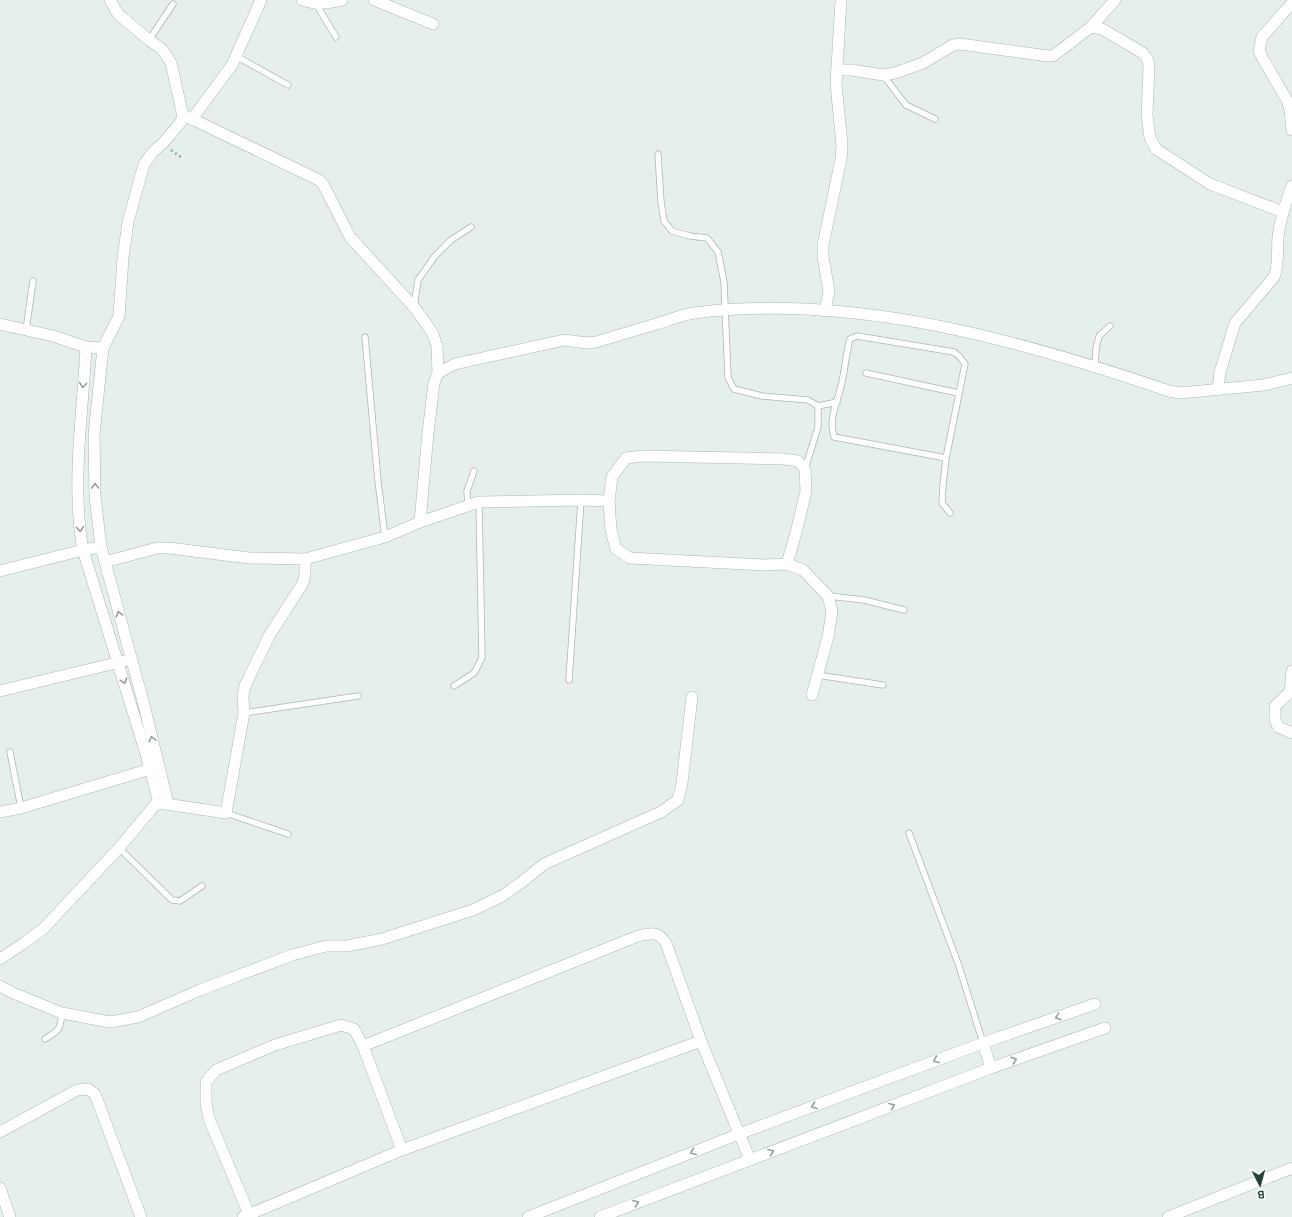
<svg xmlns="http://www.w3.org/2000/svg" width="1292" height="1217" font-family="Ubuntu,sans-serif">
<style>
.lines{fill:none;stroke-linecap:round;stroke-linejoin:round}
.service-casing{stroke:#a8b8b2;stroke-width:7}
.minor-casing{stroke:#a8b8b2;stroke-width:12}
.path{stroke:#86b3a5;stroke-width:2.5;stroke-dasharray:2 3;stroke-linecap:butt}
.service{stroke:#fff;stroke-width:5.5}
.minor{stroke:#fff;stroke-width:11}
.oneway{stroke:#92a09c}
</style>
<rect width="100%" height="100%" fill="#e6efeb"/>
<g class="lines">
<g class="service-casing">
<g id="service">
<polyline points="316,4 336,37"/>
<polyline points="149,40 173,4"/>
<polyline points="236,56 288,85"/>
<polyline points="883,75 906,105 935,119"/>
<polyline points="658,154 661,202 664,221 672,231 690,236 707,238 718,252 724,282 728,378 734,389 762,396 808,400 818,406 818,427 805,469"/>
<polyline points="414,307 418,280 435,256 451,240 471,227"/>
<polyline points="26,330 33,281"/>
<polyline points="365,337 378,481 385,537"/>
<polyline points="1095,366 1096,349 1099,336 1110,326"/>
<polyline points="866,373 958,393"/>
<polyline points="818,406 837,402"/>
<path d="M946 458 834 437C828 418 838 401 842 382 845 368 846 354 850 339L857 336 954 352 960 357 965 364 946 458 943 485 942 503 950 513"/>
<polyline points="468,506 467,491 474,471"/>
<polyline points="828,596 864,600 904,610"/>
<polyline points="817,675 883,685"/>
<polyline points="569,680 581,500"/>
<polyline points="454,686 474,673 482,658 479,502"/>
<polyline points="244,713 358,696"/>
<polyline points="10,752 21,808"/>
<polyline points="226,813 288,834"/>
<polyline points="909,833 959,966 983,1043"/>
<polyline points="119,848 172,900 180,901 202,886"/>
<path d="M45 1039C60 1030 60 1030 62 1013"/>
</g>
</g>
<g class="minor-casing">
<g id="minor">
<path d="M302 0C318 5 325 4 342 0"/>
<polyline points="374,0 433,24"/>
<polyline points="1292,3 1262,37 1259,51 1263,59 1288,102 1290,110 1292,130"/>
<polyline points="1091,27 1102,29 1143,53 1148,60 1149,67 1147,115 1150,138 1156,149 1210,184 1283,212"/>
<polyline points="837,70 852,70 883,75 895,73 923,63 953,45 960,44 1048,56 1053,56 1091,27 1115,0"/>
<polyline points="183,116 192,119 319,180 323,184 350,237 414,307 432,332 437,346 438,373 434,383 428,433 420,522"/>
<polyline points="192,119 232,65 261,0"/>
<polyline points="825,311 829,291 823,257 823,245 841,159 842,145 836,84 841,0"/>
<polyline points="0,324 53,336 86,347 103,348 119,316 123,258 128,222 144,164 153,152 163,143 181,122 183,116 171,63 162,49 149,40 118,14 110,0"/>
<path d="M86 347C83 414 71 483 83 550L146 754 159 803"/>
<polyline points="103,348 94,434 95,496 101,547 144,705 168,804"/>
<path d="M438 373 455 364 564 340 587 343 596 342C616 336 636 330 656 324 669 320 681 315 694 313 853 293 1020 340 1169 391L1180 393 1264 385 1292 378"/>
<path d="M1218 390 1220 372 1235 323 1274 277C1279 264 1277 250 1278 237 1280 219 1286 202 1292 186"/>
<polyline points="609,501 612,477 626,458 643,456 784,459 798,461 805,469 806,491 797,529 787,564"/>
<polyline points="105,562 157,548 169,548 249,558 305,559 385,537 420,522 479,502 581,500 609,501 611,530 616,549 630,558 764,565 787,564 803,570 828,596 832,611 828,637 812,695"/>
<polyline points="0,571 83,550 101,547"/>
<polyline points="1292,671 1290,692 1275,706 1275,719 1278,727 1292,733"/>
<polyline points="0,691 124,661"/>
<polyline points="0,812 21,808 157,767"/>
<polyline points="0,959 24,943 43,929 119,848 155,805 159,803 226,813 244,713 243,696 245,686 269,636 303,583 305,575 305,559"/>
<polyline points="0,986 13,993 62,1013 110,1022 138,1017 200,990 292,955 326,946 347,946 382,939 473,910 502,896 522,882 544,864 661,812 678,800 682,783 692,697"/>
<polyline points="983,1043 991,1068"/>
<path d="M363 1046 638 936C651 933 658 931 666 943L701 1041 750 1160"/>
<polyline points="0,1132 77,1090 88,1089 95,1094 141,1217"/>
<polyline points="0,1188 10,1217"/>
<polyline points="249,1214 209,1119 206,1103 206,1082 216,1070 275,1045 341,1025 354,1029 363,1046 402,1150"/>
<polyline points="243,1217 402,1150 701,1041"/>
<polyline points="528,1217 739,1134 983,1043 1095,1004"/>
<polyline points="600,1217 991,1068 1105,1028"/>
<polyline points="1168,1217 1292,1168"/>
</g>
</g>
<polyline class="path" points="171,150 182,158"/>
<use href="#service" class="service"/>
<use href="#minor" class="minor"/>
</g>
<defs><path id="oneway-chevron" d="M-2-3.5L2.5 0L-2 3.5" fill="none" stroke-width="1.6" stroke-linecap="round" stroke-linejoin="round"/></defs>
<g class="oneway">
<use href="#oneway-chevron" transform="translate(83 385) rotate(95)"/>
<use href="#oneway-chevron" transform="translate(95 486) rotate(-91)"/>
<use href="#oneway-chevron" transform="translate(80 529) rotate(85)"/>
<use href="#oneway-chevron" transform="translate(119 614) rotate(-105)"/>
<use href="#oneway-chevron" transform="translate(124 681) rotate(73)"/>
<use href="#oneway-chevron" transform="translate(152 739) rotate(-103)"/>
<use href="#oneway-chevron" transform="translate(1058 1017) rotate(161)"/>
<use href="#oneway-chevron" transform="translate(936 1060) rotate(159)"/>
<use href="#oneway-chevron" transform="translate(1014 1060) rotate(-19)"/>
<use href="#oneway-chevron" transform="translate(814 1106) rotate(159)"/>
<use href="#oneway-chevron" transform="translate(892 1106) rotate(-21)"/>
<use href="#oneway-chevron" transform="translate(693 1152) rotate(159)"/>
<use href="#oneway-chevron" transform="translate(771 1152) rotate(-21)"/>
<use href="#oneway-chevron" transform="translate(636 1203) rotate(-21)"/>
</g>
<g transform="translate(1260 1185) rotate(174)" stroke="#f7fbf9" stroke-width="3" paint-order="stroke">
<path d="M0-3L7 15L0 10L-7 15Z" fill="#24423a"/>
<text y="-6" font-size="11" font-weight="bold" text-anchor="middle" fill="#24423a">B</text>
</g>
</svg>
